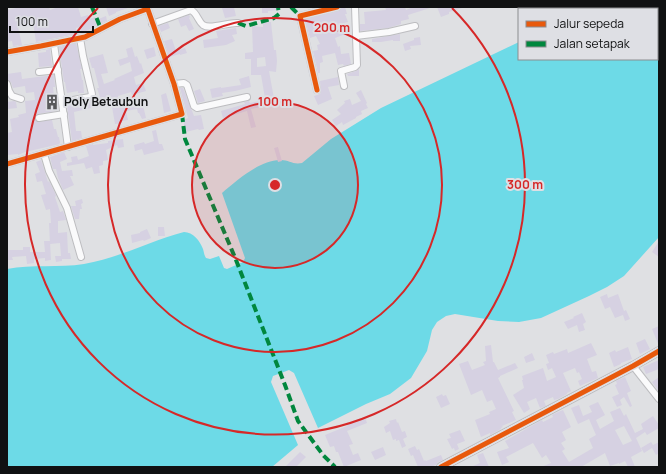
<svg xmlns="http://www.w3.org/2000/svg" width="666" height="474" font-family="Manrope,sans-serif">
<style>
.water{fill:#6ddae7}
.building{fill:#d6d1e2;fill-rule:evenodd}
.lines{fill:none;stroke-linecap:round;stroke-linejoin:round}
.minor-casing{stroke:#bdbdc0;stroke-width:8}
.tertiary-casing{stroke:#bdbdc0;stroke-width:10}
.minor{stroke:#fafafb;stroke-width:6}
.tertiary{stroke:#fafafb;stroke-width:8}
.quiet{stroke:#00873e;stroke-width:4;stroke-dasharray:8 4;stroke-linecap:butt}
.cycleway-casing{stroke:#dedfe4;stroke-width:8}
.cycleway{stroke:#e8590c;stroke-width:5}
.ring{fill:none;stroke:#d62828;stroke-width:2}
.labels{text-anchor:middle;stroke-width:4;stroke-linejoin:round;paint-order:stroke}
.poi-label{font-size:12px;font-weight:bold;fill:#101112;stroke:#dedfe4;text-anchor:start}
.centre{fill:#d62828;stroke:#dedfe4;stroke-width:2}
.ring-label{font-size:12px;text-anchor:middle;font-weight:bold;fill:#d62828;stroke:#dedfe4;stroke-width:4;stroke-linejoin:round;paint-order:stroke}
</style>
<rect width="100%" height="100%" fill="#dfe0e3"/>
<path class="water" d="M519 42V59H657V42L659 45V237L624 276 607 287 589 296 541 318 519 322 498 321 455 314 446 316 437 322 432 330 427 351 411 378 390 394 366 404 318 428 294 373 289 370 273 376 271 382 298 445 272 467H7V269C32 264 59 268 84 264 119 258 150 241 184 232 193 232 200 241 203 249 204 252 204 255 206 258L210 259 219 256 224 268 227 269 243 262 245 258 222 193C236 181 261 159 281 160 289 160 293 165 302 163L331 139 381 108Z"/>
<g class="building">
<polygon points="20,7 25,7 25,8 32,7 49,7 50,10 58,7 78,7 81,17 88,15 89,19 95,17 96,20 106,16 107,21 92,27 92,28 83,33 81,33 80,27 76,28 76,34 36,42 33,22 18,27 22,45 13,46 12,41 7,42 7,10"/>
<polygon points="106,7 127,7 128,8 116,12 116,13 109,16"/>
<polygon points="226,7 234,7 236,16 225,18 222,8"/>
<polygon points="262,7 278,7 278,10 268,11 268,13 262,13"/>
<polygon points="345,7 347,14 345,14 348,22 344,23 348,33 335,38 338,47 340,46 341,54 349,53 351,64 344,66 343,64 338,65 335,53 322,56 323,62 320,63 320,73 318,73 313,51 318,50 317,45 320,44 316,36 310,38 305,19 338,11 341,8"/>
<polygon points="385,7 392,7 393,8 398,7 405,7 406,10 413,7 430,8 408,15 409,19 401,21 401,24 388,28 360,31 360,24 365,24 364,12 386,10"/>
<polygon points="437,7 462,7 462,8 449,12 449,14 441,17"/>
<polygon points="189,15 190,17 189,18 194,29 189,31 186,25 181,27 178,19"/>
<path d="M263 22H271L274 50H276L277 61 276 72 269 71 273 93 276 106H271V105L251 109 256 127 251 128 247 111 223 118 221 111 245 104 244 102 249 101 250 103 264 100V98H265L261 75H251V59H245V53L253 52 252 26 263 27ZM265 57 266 66 257 67V58Z"/>
<polygon points="168,23 170,28 161,32 159,26"/>
<polygon points="236,28 237,34 232,35 235,41 226,45 204,48 203,40 218,38 216,31"/>
<polygon points="400,34 400,41 393,41 393,40 381,42 372,42 372,39"/>
<polygon points="420,37 421,45 410,46 411,49 405,51 403,44 414,40 414,38"/>
<polygon points="172,39 176,51 185,48 187,53 180,55 180,54 169,57 164,41"/>
<polygon points="76,43 82,69 80,69 82,80 83,80 84,93 78,93 78,91 67,93 65,82 64,82 59,47"/>
<polygon points="132,47 135,57 137,56 140,64 141,63 144,73 134,77 136,85 143,83 146,91 132,95 131,92 118,96 119,105 132,102 132,104 142,101 146,118 142,119 139,113 138,113 137,109 126,111 128,120 122,121 122,123 115,124 111,101 91,106 91,108 74,112 76,131 81,131 82,138 72,141 67,106 91,101 94,100 95,98 100,97 97,88 99,88 94,68 92,68 89,58 103,54 108,73 101,74 104,84 115,80 114,79 132,71 130,62 120,66 118,60 128,57 126,49"/>
<polygon points="154,47 156,56 147,59 144,50"/>
<polygon points="50,49 52,66 39,67 38,53 46,52 46,50"/>
<polygon points="359,69 359,76 348,76 347,74 356,71"/>
<polygon points="21,72 22,79 54,75 55,87 53,87 54,97 57,97 58,106 55,106 55,111 38,114 36,115 35,118 36,121 38,122 52,120 54,129 56,129 58,137 59,137 60,143 59,143 60,144 25,152 18,155 18,154 7,155 7,133 12,132 10,119 19,117 18,115 26,113 25,101 35,100 34,92 26,93 25,86 13,88 11,82 8,80 7,74"/>
<polygon points="249,76 251,87 235,91 222,93 223,96 212,98 210,89 221,87 221,88 241,85 239,79"/>
<polygon points="338,77 339,85 328,87 332,99 318,105 314,96 320,94 321,92 320,81"/>
<polygon points="180,88 183,88 194,116 201,115 204,129 199,130 198,129 186,132 183,120 188,118"/>
<polygon points="200,89 205,101 198,103 194,91"/>
<polygon points="361,90 367,103 366,104 368,108 361,111 362,114 356,117 356,118 343,125 342,122 336,126 332,120 341,114 337,110 345,103 344,101 350,99 352,105 361,101 356,93"/>
<polygon points="166,93 171,111 164,113 161,95"/>
<polygon points="14,101 16,102 17,108 8,109 7,102"/>
<polygon points="156,130 159,144 162,144 164,150 144,155 142,149 135,151 134,145 144,142 145,144 154,141 152,131"/>
<polygon points="123,139 124,147 118,148 117,145 106,150 108,160 103,161 103,165 99,166 100,173 94,174 92,167 86,169 84,163 67,166 67,163 72,162 71,157 77,156 78,160 89,156 86,146 93,144 93,145 108,143 108,141"/>
<polygon points="278,147 282,161 278,162 274,148"/>
<polygon points="64,152 67,159 60,162 62,171 72,170 73,176 70,176 74,185 63,190 58,178 56,169 53,169 50,157"/>
<polygon points="41,160 48,182 49,181 55,193 56,196 55,197 60,212 63,211 66,220 58,221 58,233 67,232 68,253 70,253 71,259 62,259 62,261 56,262 55,256 61,256 60,243 50,244 49,223 51,223 50,209 46,210 41,195 46,194 42,181 37,182 35,174 40,172 36,162"/>
<polygon points="82,199 83,203 81,204 82,209 80,209 79,219 75,219 71,206 76,206 75,201"/>
<polygon points="158,227 164,227 165,236 158,236"/>
<polygon points="147,229 151,238 144,241 143,240 132,243 131,235 140,233 140,232"/>
<polygon points="44,241 50,241 51,260 45,261 45,258 34,259 34,263 27,264 26,256 12,257 13,260 7,260 7,250 23,250 23,247 30,247 30,252 45,252"/>
<polygon points="659,241 659,257 652,252"/>
<polygon points="607,294 608,298 618,294 624,311 626,310 630,319 625,321 623,315 615,318 610,307 605,309 600,297"/>
<polygon points="582,313 586,322 583,324 585,330 579,332 577,325 568,329 564,322 574,318 573,317"/>
<polygon points="659,326 659,346 652,329"/>
<polygon points="645,339 650,349 640,354 636,343"/>
<polygon points="591,343 597,355 587,359 592,372 596,371 598,378 580,386 578,381 582,379 579,372 577,373 575,368 563,373 571,391 567,393 567,394 558,399 554,400 553,397 544,401 546,406 540,408 536,398 527,402 530,409 524,413 513,395 524,388 522,380 523,380 522,376 543,368 547,381 556,377 552,368 548,370 546,364 549,363 546,355 553,352 554,354 567,349 568,353"/>
<polygon points="491,345 493,362 494,362 498,370 515,363 518,368 500,376 500,377 498,378 514,411 512,412 516,420 502,426 503,427 501,428 501,429 490,435 490,433 481,437 475,420 490,414 489,412 496,409 492,400 487,402 482,390 471,395 459,364 468,361 472,370 485,365 483,362 486,361 485,346"/>
<polygon points="628,347 632,359 621,363 621,364 614,367 609,353 615,350 616,352"/>
<polygon points="532,353 535,360 526,363 524,357"/>
<polygon points="659,360 659,369 646,374 643,367"/>
<polygon points="625,377 631,391 627,393 632,406 630,407 624,397 620,400 622,405 617,407 612,397 619,394 615,385 617,384 616,381"/>
<polygon points="659,377 659,392 652,382"/>
<polygon points="442,394 443,396 446,395 450,404 441,408 436,397"/>
<path d="M598 402 605 415 596 420 600 429 614 421 610 412 620 408 624 416 626 414 635 433 643 429 641 424 653 416 659 425V428L647 435 645 432 636 438 642 451 631 457 635 467H628L625 461 619 464V463L610 466 605 453 581 467H541L551 463 546 455 542 458 533 443 506 457 509 462 502 465 497 452 509 448 505 441 542 420 543 422 553 417 552 415 556 413 563 410 571 427 562 432 566 440 561 443 565 449 562 451 569 462 593 448 589 439 596 435 589 419 578 424 571 408 579 405 583 416 592 412 589 406ZM624 426 632 441 623 445 615 430Z"/>
<polygon points="365,417 367,423 347,431 353,444 349,445 353,455 358,453 361,460 344,467 338,452 336,452 334,446 330,447 325,435 347,426 346,423"/>
<polygon points="396,419 397,423 398,422 402,432 405,431 407,437 403,439 406,446 402,448 399,440 396,441 396,439 393,440 390,431 386,433 384,427 390,423 389,421"/>
<polygon points="460,430 465,441 457,444 459,449 455,451 454,448 452,449 447,439 451,438 449,434"/>
<polygon points="651,442 653,445 659,442 659,453 656,455 652,448 644,453 641,448"/>
<polygon points="415,446 417,450 419,449 424,461 425,460 426,461 441,455 443,460 438,462 436,465 430,467 418,467 413,455 411,456 408,449"/>
<polygon points="383,447 386,455 375,460 371,452"/>
<polygon points="300,452 306,457 296,467 285,467"/>
<polygon points="483,453 489,467 471,467 480,463 477,455"/>
</g>
<g class="lines">
<g class="minor-casing">
<g id="minor">
<path d="M152 24 191 10C197 13 198 21 203 25 210 30 229 22 238 23"/>
<polyline points="356,36 389,32 415,26"/>
<polyline points="54,44 68,147"/>
<polyline points="7,52 41,46 85,37 120,19 147,9"/>
<polyline points="39,72 58,70"/>
<polyline points="7,84 9,91 12,96 21,99"/>
<polyline points="174,84 184,83 187,85 194,106 197,108 247,97"/>
<polyline points="344,86 341,71 355,67 357,65 355,7"/>
<polyline points="317,90 300,16 337,7"/>
<polyline points="62,102 90,97 92,94 83,56 80,38"/>
<polyline points="39,118 64,114"/>
<polyline points="44,154 49,171 67,208 81,257"/>
<polyline points="7,164 182,114 174,84 147,7"/>
<polyline points="633,366 659,399"/>
</g>
</g>
<g class="tertiary-casing">
<polyline id="tertiary" points="441,467 633,366 659,351"/>
</g>
<use href="#minor" class="minor"/>
<use href="#tertiary" class="tertiary"/>
<g class="quiet">
<polyline points="92,7 101,29"/>
<polyline points="291,7 300,16"/>
<polyline points="238,23 246,26 274,18 279,14 278,7"/>
<polyline points="182,114 185,139 236,260 285,385 298,421 323,455 335,467"/>
</g>
<g class="cycleway-casing">
<g id="cycleway">
<polyline points="7,52 41,46 85,37 120,19 147,9"/>
<polyline points="317,90 300,16 337,7"/>
<polyline points="7,164 182,114 174,84 147,7"/>
<polyline points="441,467 633,366 659,351"/>
</g>
</g>
<use href="#cycleway" class="cycleway"/>
</g>
<circle cx="275" cy="185" r="83" fill="#d62828" fill-opacity=".12"/>
<g class="ring">
<circle cx="275" cy="185" r="83"/>
<circle cx="275" cy="185" r="167"/>
<path d="M452 8A250 250 0 1 1 98 8"/>
</g>
<defs>
<g id="building-bare" transform="scale(1.2)"><path d="M-4-6H4V6H1V3H-1V6H-4ZM-2.5-4.3h1.7v1.8h-1.7ZM.8-4.3h1.7v1.8H.8ZM-2.5-1h1.7V.8h-1.7ZM.8-1h1.7V.8H.8Z" fill="#58595b" stroke="#dedfe4" stroke-width="2.5" paint-order="stroke"/></g>
</defs>
<g fill-rule="evenodd">
<use href="#building-bare" x="52" y="102"/>
</g>
<g class="labels">
<g class="poi-label">
<text x="64" y="106">Poly Betaubun</text>
</g>
</g>
<circle cx="275" cy="185" r="6" class="centre"/>
<g class="ring-label">
<text x="332" y="32">200 m</text>
<text x="275" y="106">100 m</text>
<text x="525" y="189">300 m</text>
</g>
<rect width="666" height="474" fill="none" stroke="#101112" stroke-width="16"/>
<rect x="518" y="8" width="140" height="52" fill="#dedfe4" stroke="#8c8d90"/>
<rect x="526" y="21" width="20" height="6" fill="#e8590c" stroke="#8c8d90"/>
<text x="554" y="28" font-size="12" fill="#101112">Jalur sepeda</text>
<rect x="526" y="41" width="20" height="6" fill="#00873e" stroke="#8c8d90"/>
<text x="554" y="48" font-size="12" fill="#101112">Jalan setapak</text>
<path d="M10 26v6h83v-6" fill="none" stroke="#101112" stroke-width="2"/>
<text x="16" y="26" font-size="12" fill="#101112" stroke="#dedfe4" stroke-width="3" paint-order="stroke">100 m</text>
</svg>
